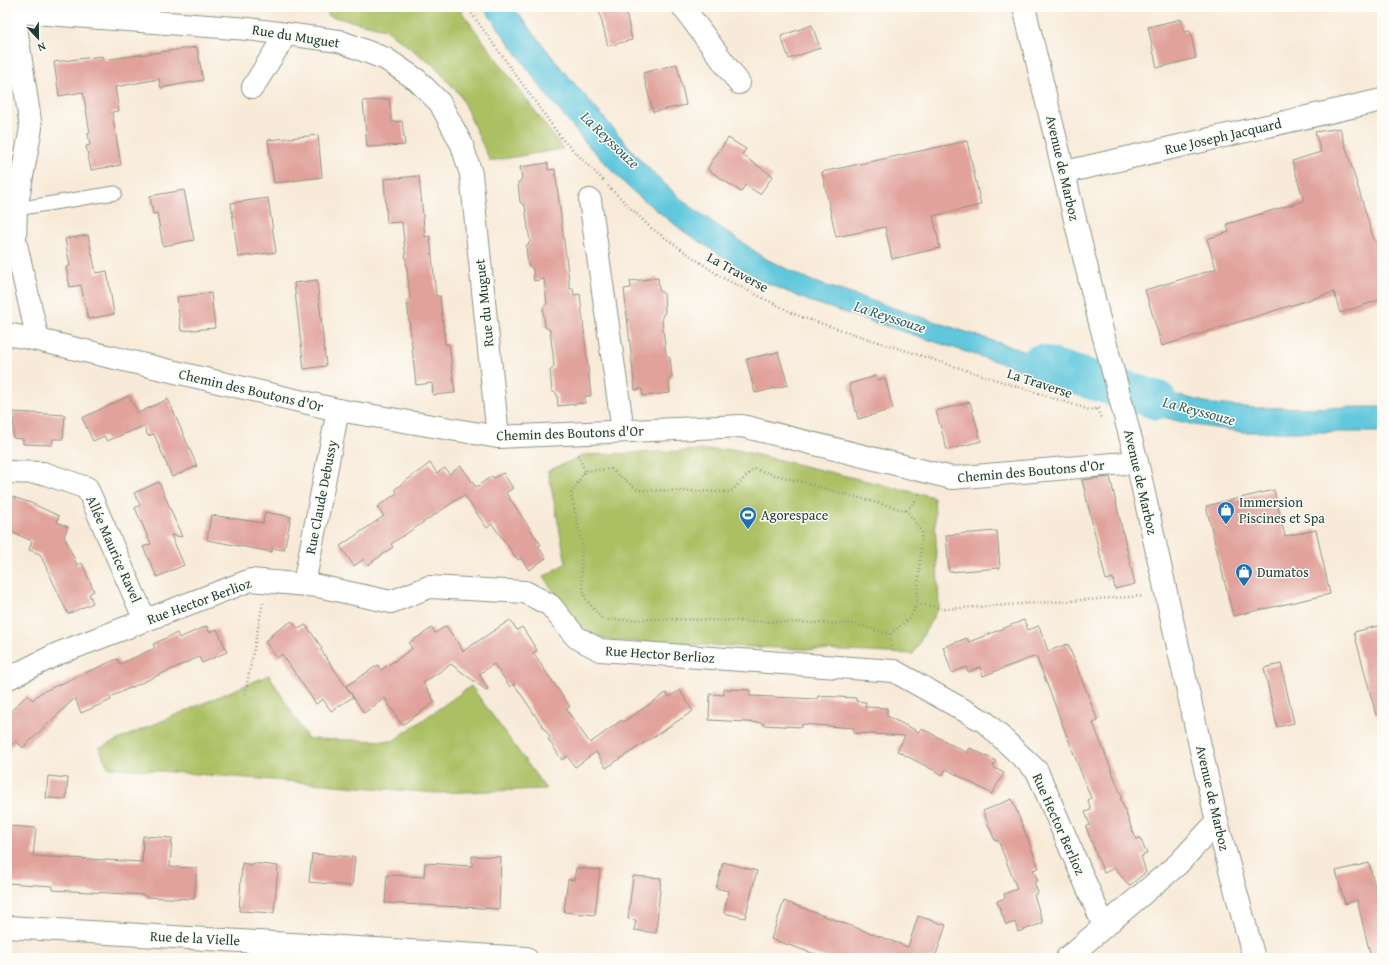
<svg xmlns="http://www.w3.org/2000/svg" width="1389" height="965" font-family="'Gentium Book Plus',serif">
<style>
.green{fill:#acc064;stroke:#667e4c}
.water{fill:#60c7dd;stroke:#408288}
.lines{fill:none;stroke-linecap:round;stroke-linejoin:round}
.river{stroke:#60c7dd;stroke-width:39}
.building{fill:#e1a29b}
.service-casing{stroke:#8c9486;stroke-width:15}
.minor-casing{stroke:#8c9486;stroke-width:24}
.secondary-casing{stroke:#8c9486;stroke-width:24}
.path{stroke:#8c9486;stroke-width:2.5;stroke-dasharray:1 3;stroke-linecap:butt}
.service{stroke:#fff;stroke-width:13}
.minor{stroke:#fff;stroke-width:22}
.secondary{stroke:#fff;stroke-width:22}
.labels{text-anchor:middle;stroke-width:3;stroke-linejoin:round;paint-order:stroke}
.street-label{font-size:14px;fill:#1f3d34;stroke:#fdfcf7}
.poi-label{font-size:14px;fill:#1f3d34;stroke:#fdfcf7;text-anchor:start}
.water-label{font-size:15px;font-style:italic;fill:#2f605e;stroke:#fdfcf7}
</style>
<rect width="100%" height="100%" fill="#fdfcf7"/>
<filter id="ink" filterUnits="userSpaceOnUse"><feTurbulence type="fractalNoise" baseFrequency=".025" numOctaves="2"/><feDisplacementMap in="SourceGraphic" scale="8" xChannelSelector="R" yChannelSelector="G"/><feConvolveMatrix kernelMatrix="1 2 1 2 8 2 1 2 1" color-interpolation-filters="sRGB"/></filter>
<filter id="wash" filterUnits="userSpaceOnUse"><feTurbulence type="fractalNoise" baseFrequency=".012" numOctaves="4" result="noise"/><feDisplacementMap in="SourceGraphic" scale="16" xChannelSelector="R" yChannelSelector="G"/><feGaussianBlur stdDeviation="0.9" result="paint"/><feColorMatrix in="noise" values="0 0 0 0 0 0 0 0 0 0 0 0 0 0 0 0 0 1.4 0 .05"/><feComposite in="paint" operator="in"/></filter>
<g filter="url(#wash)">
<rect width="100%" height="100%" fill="#f8ead8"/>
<g class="green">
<polygon points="329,7 458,7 563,149 490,161 460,95 434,66 385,29 328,16"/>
<polygon points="733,449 934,497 939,606 913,654 616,641 596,637 581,628 543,577 566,563 548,471 584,455"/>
<polygon points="269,675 308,739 393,741 471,686 546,789 436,793 108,767 99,748"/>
</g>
<g class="water">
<polygon points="483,7 513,7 561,68 643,163 684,202 766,259 812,281 1087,372 1093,393 809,301 760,280 739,267 683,231 631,190 584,141 543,90"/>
<polygon points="1123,382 1213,404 1256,408 1382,407 1382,432 1243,432 1194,425 1132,409"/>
</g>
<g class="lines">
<polyline class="river" points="1039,364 1157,400"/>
</g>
<g id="blocks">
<g class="building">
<polygon points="598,7 625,7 632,40 608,46"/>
<polygon points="1181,19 1184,32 1190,31 1196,58 1157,68 1148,27"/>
<polygon points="812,25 820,48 789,59 781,36"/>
<polygon points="197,47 203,80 161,88 159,79 115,87 119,111 112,112 121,165 91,170 86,146 90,145 88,133 90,133 83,92 59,96 54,62 102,56 103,60"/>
<polygon points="677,64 686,105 653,112 643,73"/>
<polygon points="389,99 392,122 402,121 405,145 367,147 363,101"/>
<polygon points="1340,128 1373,237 1382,251 1382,299 1340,313 1334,292 1162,346 1145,290 1216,269 1207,239 1229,232 1227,224 1304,201 1292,161 1321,152 1315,132"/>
<polygon points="318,135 322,177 274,183 268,140"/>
<polygon points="728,138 746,149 742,155 773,176 760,194 745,185 741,192 707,169"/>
<polygon points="967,141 981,205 933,216 940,248 892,259 885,227 836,237 822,172"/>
<polygon points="548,163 548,170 555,169 570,289 573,288 574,295 580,294 591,396 585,396 585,403 558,406 557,394 552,391 550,371 554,367 553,355 550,330 545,327 543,308 547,303 544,279 534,281 533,269 528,265 526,246 530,242 525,206 520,202 518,183 522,178 520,167"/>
<polygon points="419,176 425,237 430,236 436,296 440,296 445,344 449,344 455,393 433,395 432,383 416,385 407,300 410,299 402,222 387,223 384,179"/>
<polygon points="184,190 194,240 163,246 157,213 153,214 150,196"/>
<polygon points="268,198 276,252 238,257 231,203"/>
<polygon points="88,235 96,273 107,271 114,314 88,319 81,285 70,287 66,267 70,266 65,239"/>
<polygon points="658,278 659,290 664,294 665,312 662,317 663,329 666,354 670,358 672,376 669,381 670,393 643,396 642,389 635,390 624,289 631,288 630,281"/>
<polygon points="317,280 326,366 304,369 294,283"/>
<polygon points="211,293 215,328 181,331 177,297"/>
<polygon points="778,352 788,385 755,393 746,359"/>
<polygon points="876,376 877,380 885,378 893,409 858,419 849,384"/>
<polygon points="129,396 138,413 168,399 197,466 172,477 154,434 148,436 144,426 107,441 104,436 93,441 82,418"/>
<polygon points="970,402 981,441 947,450 936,411"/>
<polygon points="14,412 65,415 63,439 53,439 52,445 23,444 23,439 13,438"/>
<polygon points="430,463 437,473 445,468 449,474 461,466 476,487 492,476 494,478 503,473 513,488 506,493 541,545 538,546 546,558 529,570 521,558 518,560 492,524 487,528 464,495 391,544 393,547 368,565 364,559 354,566 340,546 384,516 377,507 397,493 395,489"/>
<polygon points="1110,477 1135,584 1115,589 1113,578 1106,580 1082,480"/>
<polygon points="159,482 182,537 171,535 184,565 157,577 143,547 151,544 135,508 140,505 134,493"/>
<polygon points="1274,490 1285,536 1316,530 1330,594 1233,616 1206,506"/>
<polygon points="7,495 31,503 59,516 57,522 68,527 64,536 77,565 82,563 94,591 89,594 93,603 68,614 40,554 29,550 32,541 7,530"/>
<polygon points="265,512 291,517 284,550 272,548 272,552 207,540 211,515 263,523"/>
<polygon points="997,531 1000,568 949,572 946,535"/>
<polygon points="510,620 517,630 522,627 537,650 533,653 570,707 566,709 590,743 622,720 623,722 666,693 669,697 680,690 693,711 606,768 596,752 575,767 567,756 562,760 548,739 550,737 514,684 510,687 494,664 479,674 488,689 486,690 451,664 423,683 435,702 402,725 385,698 364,713 346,686 378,665 381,670 412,649 409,643 432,628 435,633 446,626 463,651"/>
<polygon points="1024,620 1028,630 1039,626 1048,651 1068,644 1098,721 1093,723 1122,797 1120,798 1136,839 1140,838 1147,854 1141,856 1146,872 1129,886 1115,868 1104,873 1095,851 1086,827 1090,825 1085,812 1091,810 1088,800 1091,798 1036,656 983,676 980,667 968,672 966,667 952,673 943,647 967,638 969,642"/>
<polygon points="292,621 298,629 306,625 322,648 321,650 353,697 331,711 323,699 316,704 282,654 277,658 265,641 272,636 271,635"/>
<polygon points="1382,625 1382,714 1376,715 1354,632"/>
<polygon points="207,626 209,632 217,629 227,652 202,663 199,657 110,697 111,700 81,713 75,698 23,748 16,741 7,750 7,715 27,695 33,700 40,693 117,659 120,664 155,648 153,644 177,633 179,638"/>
<polygon points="1281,664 1294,723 1277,727 1264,668"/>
<polygon points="724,689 750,690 750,696 817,699 818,696 856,698 856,701 866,702 865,707 887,708 887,716 919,732 921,728 967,753 970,748 996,761 993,767 1004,773 992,794 946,769 943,775 897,751 905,736 854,733 854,728 802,724 802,727 763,725 764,723 709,720 710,694 724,695"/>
<polygon points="48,776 68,778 66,799 46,798"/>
<polygon points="1012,799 1039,868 1033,870 1038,881 1034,882 1038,893 1034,895 1043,923 1018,932 1015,922 1006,925 997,901 1005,898 1004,894 1017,889 998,840 995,841 983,811"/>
<polygon points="9,826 36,828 33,856 142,862 143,836 172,838 170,867 197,868 194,899 145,897 145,895 53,890 53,886 7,883 7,849"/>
<polygon points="312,854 355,857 352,886 309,882"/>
<polygon points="472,856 501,857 499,909 385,903 387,875 424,877 425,863 472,866"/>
<polygon points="723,862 757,871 745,918 724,913 729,891 716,888"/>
<polygon points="242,863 252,865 252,863 278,866 274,913 239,911"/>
<polygon points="1369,863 1377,894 1382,893 1382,958 1371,958 1357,900 1345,904 1336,871"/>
<polygon points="576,868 600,870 595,915 564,912 568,879 574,880"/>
<polygon points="633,876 661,878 656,933 634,930 636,920 628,919"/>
<polygon points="784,901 908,947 918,916 946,925 935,958 827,958 771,939"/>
</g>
</g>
</g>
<g filter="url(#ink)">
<use href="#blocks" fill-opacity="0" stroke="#8c9486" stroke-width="1"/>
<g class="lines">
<g class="service-casing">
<polyline id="service" points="16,209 115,193"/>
</g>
<g class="minor-casing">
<g id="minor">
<polyline points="13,7 31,128 16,209 15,240 38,340"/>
<polyline points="683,7 739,83"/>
<polyline points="7,11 248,29 339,41 386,59 417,80 440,103 462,145 471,174 498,437"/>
<polyline points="253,87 286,34"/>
<polyline points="1065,172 1382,100"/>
<polyline points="590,200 623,431"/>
<polyline points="7,334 38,340 338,410 498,437 742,426 952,478 1137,462"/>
<polyline points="7,472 43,473 87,488 145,620"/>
<polyline points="304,584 338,410"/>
<polyline points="7,679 57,654 251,580 318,586 391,602 429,587 525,592 550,605 576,637 600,650 894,671 985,722 1037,771 1104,926"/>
<polyline points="7,927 526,958"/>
<polyline points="1067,958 1178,864 1217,822"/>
</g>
</g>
<g class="secondary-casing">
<polyline id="secondary" points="1024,7 1098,315 1137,462 1217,822 1254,958"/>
</g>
<g class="path">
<polyline points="467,7 562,139 605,182"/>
<polyline points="608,186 651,228 721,277 801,317 1090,410 1100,408"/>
<polyline points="1097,409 1101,419"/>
<polyline points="578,455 585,471"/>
<polygon points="611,469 638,490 730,492 754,469 907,511 922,532 917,604 909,619 890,634 853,624 669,619 603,620 585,598 581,576 582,543 571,494 585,471"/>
<polyline points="907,511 921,493"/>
<polyline points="917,604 946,609 1144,596"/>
<polyline points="890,634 892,649"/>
<polyline points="245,694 263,603"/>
</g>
<use href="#service" class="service"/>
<use href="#minor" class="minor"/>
<use href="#secondary" class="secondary"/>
</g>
</g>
<defs>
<g id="shop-pin" transform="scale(0.9)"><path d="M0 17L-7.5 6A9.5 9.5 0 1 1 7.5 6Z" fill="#1f6fb2" stroke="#fdfcf7"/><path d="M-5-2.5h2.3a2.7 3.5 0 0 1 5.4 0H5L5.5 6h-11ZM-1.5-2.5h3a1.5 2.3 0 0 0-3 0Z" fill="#fff"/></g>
<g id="stadium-pin" transform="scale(0.9)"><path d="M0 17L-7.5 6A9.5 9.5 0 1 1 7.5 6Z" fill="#1f6fb2" stroke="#fdfcf7"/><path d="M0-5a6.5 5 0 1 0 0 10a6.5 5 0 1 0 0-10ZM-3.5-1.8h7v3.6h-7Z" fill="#fff"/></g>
</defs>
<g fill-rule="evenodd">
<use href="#shop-pin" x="1226" y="510"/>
<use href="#stadium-pin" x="748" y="515"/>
<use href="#shop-pin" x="1244" y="572"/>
</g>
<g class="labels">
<g class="street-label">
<text transform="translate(296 36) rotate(9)" y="5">Rue du Muguet</text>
<text transform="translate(1223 136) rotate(-13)" y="5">Rue Joseph Jacquard</text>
<text transform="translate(1063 168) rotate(77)" y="5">Avenue de Marboz</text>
<text transform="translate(738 272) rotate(29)" y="5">La Traverse</text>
<text transform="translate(484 303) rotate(-96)" y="5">Rue du Muguet</text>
<text transform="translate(1040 383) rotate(18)" y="5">La Traverse</text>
<text transform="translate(251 390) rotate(13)" y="5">Chemin des Boutons d'Or</text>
<text transform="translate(570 433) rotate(-2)" y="5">Chemin des Boutons d'Or</text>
<text transform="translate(1031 471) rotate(-5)" y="5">Chemin des Boutons d'Or</text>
<text transform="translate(1141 482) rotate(77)" y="5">Avenue de Marboz</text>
<text transform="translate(321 497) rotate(-79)" y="5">Rue Claude Debussy</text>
<text transform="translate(114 549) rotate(66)" y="5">Allée Maurice Ravel</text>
<text transform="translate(199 601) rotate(-20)" y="5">Rue Hector Berlioz</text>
<text transform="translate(660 654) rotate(4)" y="5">Rue Hector Berlioz</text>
<text transform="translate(1213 798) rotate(77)" y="5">Avenue de Marboz</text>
<text transform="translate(1059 824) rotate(66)" y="5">Rue Hector Berlioz</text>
<text transform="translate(195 938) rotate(3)" y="5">Rue de la Vielle</text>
</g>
<g class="poi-label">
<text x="1239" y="507">Immersion<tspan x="1239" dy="16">Piscines et Spa</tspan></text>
<text x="761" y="520">Agorespace</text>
<text x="1257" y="577">Dumatos</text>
</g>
<g class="water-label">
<text transform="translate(610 140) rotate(44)" y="5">La Reyssouze</text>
<text transform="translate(890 317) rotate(18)" y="5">La Reyssouze</text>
<text transform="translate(1199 411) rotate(15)" y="5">La Reyssouze</text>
</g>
</g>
<rect width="1389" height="965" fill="none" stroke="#fdfcf7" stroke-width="24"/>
<g transform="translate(38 38) rotate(158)" stroke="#fdfcf7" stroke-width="3" paint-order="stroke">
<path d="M0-3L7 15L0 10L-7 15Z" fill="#1f3d34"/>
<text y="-6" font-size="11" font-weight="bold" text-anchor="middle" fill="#1f3d34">N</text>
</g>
</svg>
